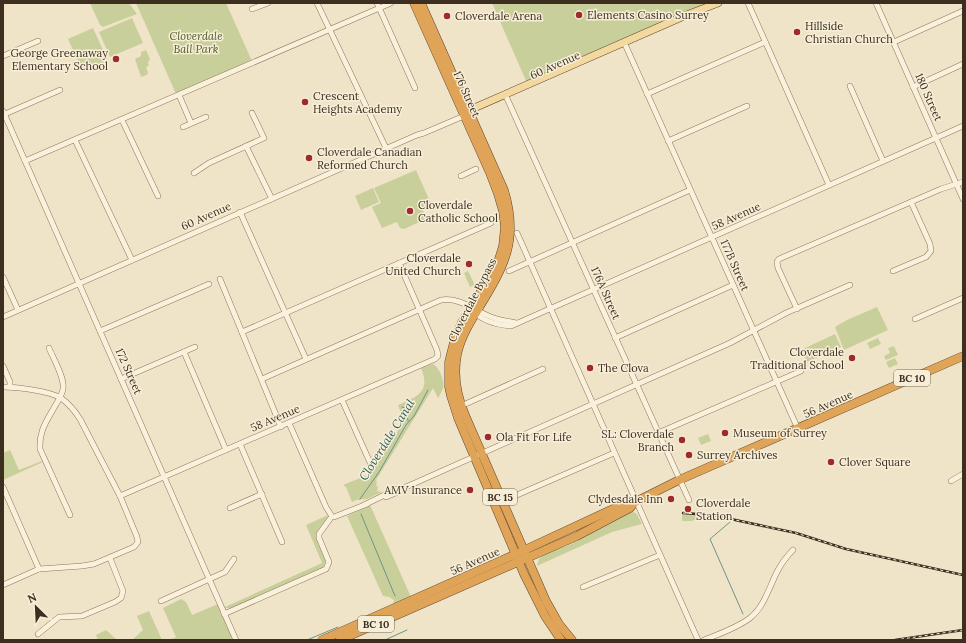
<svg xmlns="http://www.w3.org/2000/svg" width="966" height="643" font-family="Lora,serif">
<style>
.green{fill:#c9cf9b}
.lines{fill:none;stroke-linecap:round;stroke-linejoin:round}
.stream{stroke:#6f938a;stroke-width:1}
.minor-casing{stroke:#8d765c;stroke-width:6}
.major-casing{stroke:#5b4430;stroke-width:8}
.highway-casing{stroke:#5b4430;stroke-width:9}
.minor{stroke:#faf1dc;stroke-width:5}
.major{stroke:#f3d9a0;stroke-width:7}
.highway{stroke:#e0a458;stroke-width:8}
.rail-casing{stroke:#3d2e20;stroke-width:2.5}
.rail{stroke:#f7eed8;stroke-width:1;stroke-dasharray:3;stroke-linecap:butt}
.poi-dot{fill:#9e2a2b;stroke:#f7eed8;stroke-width:1.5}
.labels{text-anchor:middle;stroke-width:3;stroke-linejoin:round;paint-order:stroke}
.shield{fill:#f7eed8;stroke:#756857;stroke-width:1}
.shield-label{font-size:10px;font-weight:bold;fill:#3d2e20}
.poi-label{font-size:11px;fill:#3d2e20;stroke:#f7eed8;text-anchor:start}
.park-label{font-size:11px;font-style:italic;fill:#4d5a26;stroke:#f7eed8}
.street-label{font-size:11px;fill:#3d2e20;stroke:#f7eed8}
.water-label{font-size:12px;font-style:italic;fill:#2f5d5a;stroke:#f7eed8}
</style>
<rect width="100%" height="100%" fill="#f0e4c8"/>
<g class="green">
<polygon points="90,3 129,3 137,14 103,27 100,25"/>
<polygon points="136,3 226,3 252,61 176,94"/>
<polygon points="492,3 708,3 527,83"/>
<polygon points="132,18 143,43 110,57 99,32"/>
<polygon points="93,28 108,61 83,72 68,39"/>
<polygon points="146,50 150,59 148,63 149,65 146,68 148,72 147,75 141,77 135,59 141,56 141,52"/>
<polygon points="416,170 432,206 423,210 426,219 404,229 400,228 397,222 382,228 372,207 381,203 374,188"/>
<polygon points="373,188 379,202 361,210 355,196"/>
<polygon points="468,271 475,285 470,287 464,273"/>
<polygon points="877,307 888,330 844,350 835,327 847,320"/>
<polygon points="835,334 841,347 807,362 801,350"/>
<polygon points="878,338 881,344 870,349 867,343"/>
<polygon points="894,346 898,355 886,360 884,356 890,353 888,348"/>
<polygon points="895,358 898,364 889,368 886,362"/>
<path d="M433 364C439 367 445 381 443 388 442 392 440 393 439 397L438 398 433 388 376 480 377 483 376 485 378 487 377 491 382 492 367 499 356 500 352 502 346 487 343 485 370 474 376 463 377 464 404 421 398 405C417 397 431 392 421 368Z"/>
<polygon points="708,434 711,441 701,445 698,438"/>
<polygon points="10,450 19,470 42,461 43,462 3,480 3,453"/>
<polygon points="370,505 411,597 393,604 394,600 389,597 383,596 347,516"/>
<polygon points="632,511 637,514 642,524 612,532 537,566 539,559 545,554 569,545"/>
<polygon points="682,514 706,515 706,517 691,521 682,521"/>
<path d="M328 515C327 520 324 522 321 526 311 537 320 547 325 559V563L323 568 231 608H225V607L322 563 306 525Z"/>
<polygon points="181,599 186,602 192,615 218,604 233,640 170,640 176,637 163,608"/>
<polygon points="149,611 162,640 132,640 143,630 137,616"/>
<polygon points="106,630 117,640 98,640 96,635"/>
</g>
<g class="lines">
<g class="stream">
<polyline points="402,407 407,409 404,410 405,417 408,419 408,421"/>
<polyline points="360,499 379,472 406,425 414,416 428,390"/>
<polyline points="361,514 395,596"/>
<polyline points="730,522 710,539 743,614"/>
<polyline points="307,640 338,627"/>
<polyline points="385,640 407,630"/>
</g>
<g class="minor-casing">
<g id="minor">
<polyline points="317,3 386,148"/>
<polyline points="377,3 415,88"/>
<polyline points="748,3 829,185"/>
<polyline points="876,3 963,199"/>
<polyline points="252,9 268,3"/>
<polyline points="624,42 798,429"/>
<polyline points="894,42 963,11"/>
<polyline points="3,56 38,41"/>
<polyline points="850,86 883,161"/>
<polyline points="913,87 963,64"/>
<polyline points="505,94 689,500"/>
<polyline points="647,94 765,42"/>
<polyline points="179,95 191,123"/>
<polyline points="3,111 236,640"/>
<polyline points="5,114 60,90"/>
<polyline points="122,120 158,196"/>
<polyline points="183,127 206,117"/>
<polyline points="75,140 132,260"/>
<polyline points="668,141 747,106"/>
<polyline points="246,146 272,199"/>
<polyline points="25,161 391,3"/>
<polyline points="194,173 209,163 264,138 252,113"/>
<polyline points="461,176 476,169"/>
<polyline points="240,212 306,359"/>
<polyline points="517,233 698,640"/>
<polyline points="509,271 690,190"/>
<polyline points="893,271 926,257 931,251 930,244 911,202"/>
<polyline points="3,277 18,310"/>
<polyline points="220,279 281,427"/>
<polyline points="797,309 778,268 777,262 779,259 941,189 963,182"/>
<path d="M474 312C483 321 499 325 511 326L963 126"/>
<polyline points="3,317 417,135 424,133 464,116"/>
<polyline points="915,319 963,298"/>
<polyline points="100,331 209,284"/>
<polyline points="242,332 491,223"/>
<polyline points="615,338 733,285"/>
<path d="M49 348C53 358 65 378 63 389 62 395 58 401 55 406 46 422 39 431 40 449L70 515"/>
<polyline points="184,352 226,450"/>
<polyline points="3,366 10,382 10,387"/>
<polyline points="121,379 195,347"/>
<path d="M262 379 441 300C461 297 476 312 494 318 502 321 509 321 516 323"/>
<path d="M3 387C17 387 49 391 61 398 69 404 75 411 80 419L120 496 137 537 138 542 134 547 94 564 82 566 39 569 3 585"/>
<polyline points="342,400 372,467"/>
<polyline points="461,406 543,369"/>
<polyline points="289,423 326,507 331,515"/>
<polyline points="658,433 801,371"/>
<polyline points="240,444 282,542"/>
<polyline points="951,481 963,474"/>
<polyline points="3,487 39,569"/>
<polyline points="120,496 435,359 438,356 437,350 399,263"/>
<polyline points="386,497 398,492 401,489"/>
<polyline points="510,498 614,453"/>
<polyline points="364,505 397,489 401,489 415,483 730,343 786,313 850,285"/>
<polyline points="230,508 262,494"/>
<polyline points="334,517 367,504"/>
<polyline points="583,587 660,555"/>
<polyline points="161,601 225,572 234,559"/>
<polyline points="224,614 326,569 329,562 319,538 319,534 330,519"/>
<polyline points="38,634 59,617 82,616 115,602 121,598 123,591 110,558"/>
<path d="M704 640C719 634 737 628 750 618 765 606 769 587 778 570 782 563 787 556 793 550"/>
</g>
</g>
<g class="major-casing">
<polyline id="major" points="465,112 684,16 718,3"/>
</g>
<g class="highway-casing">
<g id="highway">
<polyline points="414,3 490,173 498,194 503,211 505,227 503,246 499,259 493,272 462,322 454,342 449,362 449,387 451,396 458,418 524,574 545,616 561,640"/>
<path d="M421 3 504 190C520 242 503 268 477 311 468 325 460 339 457 355 453 376 457 396 465 415L546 601 559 624 572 640"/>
<polyline points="322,640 516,554 628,502 635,502 679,480 963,356"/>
<polyline points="340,640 577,536 630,508 635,502"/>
</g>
</g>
<use href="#minor" class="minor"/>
<use href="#major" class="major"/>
<use href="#highway" class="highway"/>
<g class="rail-casing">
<g id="rail">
<polyline points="683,513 712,515 796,533 846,549 963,575"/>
<polyline points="895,640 963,630"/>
</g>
</g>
<use href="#rail" class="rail"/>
</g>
<g class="poi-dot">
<circle cx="579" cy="15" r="4"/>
<circle cx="447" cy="16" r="4"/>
<circle cx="797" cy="32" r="4"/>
<circle cx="116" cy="59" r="4"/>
<circle cx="305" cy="102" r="4"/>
<circle cx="309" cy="158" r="4"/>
<circle cx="410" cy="211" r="4"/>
<circle cx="469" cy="264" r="4"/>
<circle cx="852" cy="358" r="4"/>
<circle cx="590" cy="368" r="4"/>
<circle cx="725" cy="433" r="4"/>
<circle cx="488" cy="437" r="4"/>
<circle cx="682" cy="440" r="4"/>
<circle cx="689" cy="455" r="4"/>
<circle cx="831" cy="462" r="4"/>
<circle cx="470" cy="490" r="4"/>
<circle cx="671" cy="499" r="4"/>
<circle cx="688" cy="509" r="4"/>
</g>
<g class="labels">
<g class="shield">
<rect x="894" y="370" width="36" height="16" rx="3"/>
<rect x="483" y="489" width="34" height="16" rx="3"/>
<rect x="358" y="616" width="36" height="16" rx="3"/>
</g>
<g class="shield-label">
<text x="912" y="382">BC 10</text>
<text x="500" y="501">BC 15</text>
<text x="376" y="628">BC 10</text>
</g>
<g class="poi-label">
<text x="587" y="19">Elements Casino Surrey</text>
<text x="455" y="20">Cloverdale Arena</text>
<text x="805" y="30">Hillside<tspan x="805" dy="13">Christian Church</tspan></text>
<text x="108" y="57" text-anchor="end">George Greenaway<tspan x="108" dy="13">Elementary School</tspan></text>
<text x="313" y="100">Crescent<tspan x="313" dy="13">Heights Academy</tspan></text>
<text x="317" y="156">Cloverdale Canadian<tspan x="317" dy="13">Reformed Church</tspan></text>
<text x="418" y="209">Cloverdale<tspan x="418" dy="13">Catholic School</tspan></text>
<text x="461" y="262" text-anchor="end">Cloverdale<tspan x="461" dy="13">United Church</tspan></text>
<text x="844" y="356" text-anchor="end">Cloverdale<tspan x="844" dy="13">Traditional School</tspan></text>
<text x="598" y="372">The Clova</text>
<text x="733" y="437">Museum of Surrey</text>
<text x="674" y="438" text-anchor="end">SL: Cloverdale<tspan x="674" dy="13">Branch</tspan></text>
<text x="496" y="441">Ola Fit For Life</text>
<text x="697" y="459">Surrey Archives</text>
<text x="839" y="466">Clover Square</text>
<text x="462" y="494" text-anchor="end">AMV Insurance</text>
<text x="663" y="503" text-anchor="end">Clydesdale Inn</text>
<text x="696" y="507">Cloverdale<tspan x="696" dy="13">Station</tspan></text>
</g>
<g class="park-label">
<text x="196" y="40">Cloverdale<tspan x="196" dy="13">Ball Park</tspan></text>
</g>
<g class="street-label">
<text transform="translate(555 65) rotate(-24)" y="4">60 Avenue</text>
<text transform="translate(467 94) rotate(66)" y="4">176 Street</text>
<text transform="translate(929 97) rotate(66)" y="4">180 Street</text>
<text transform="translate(206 216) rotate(-24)" y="4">60 Avenue</text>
<text transform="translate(736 216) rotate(-24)" y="4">58 Avenue</text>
<text transform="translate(735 265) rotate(66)" y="4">177B Street</text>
<text transform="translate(606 293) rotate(66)" y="4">176A Street</text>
<text transform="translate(472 300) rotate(-63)" y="4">Cloverdale Bypass</text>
<text transform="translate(129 371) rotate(66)" y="4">172 Street</text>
<text transform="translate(828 404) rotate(-24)" y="4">56 Avenue</text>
<text transform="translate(275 418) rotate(-23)" y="4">58 Avenue</text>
<text transform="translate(475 561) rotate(-24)" y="4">56 Avenue</text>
</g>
<g class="water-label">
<text transform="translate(387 440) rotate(-58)" y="4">Cloverdale Canal</text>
</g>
</g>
<rect width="966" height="643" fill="none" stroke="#3d2e20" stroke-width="8"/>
<g transform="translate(36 607) rotate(336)" stroke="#f7eed8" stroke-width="3" paint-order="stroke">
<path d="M0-3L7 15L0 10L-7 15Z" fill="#3d2e20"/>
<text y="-6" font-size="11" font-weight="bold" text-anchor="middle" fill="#3d2e20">N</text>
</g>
</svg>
